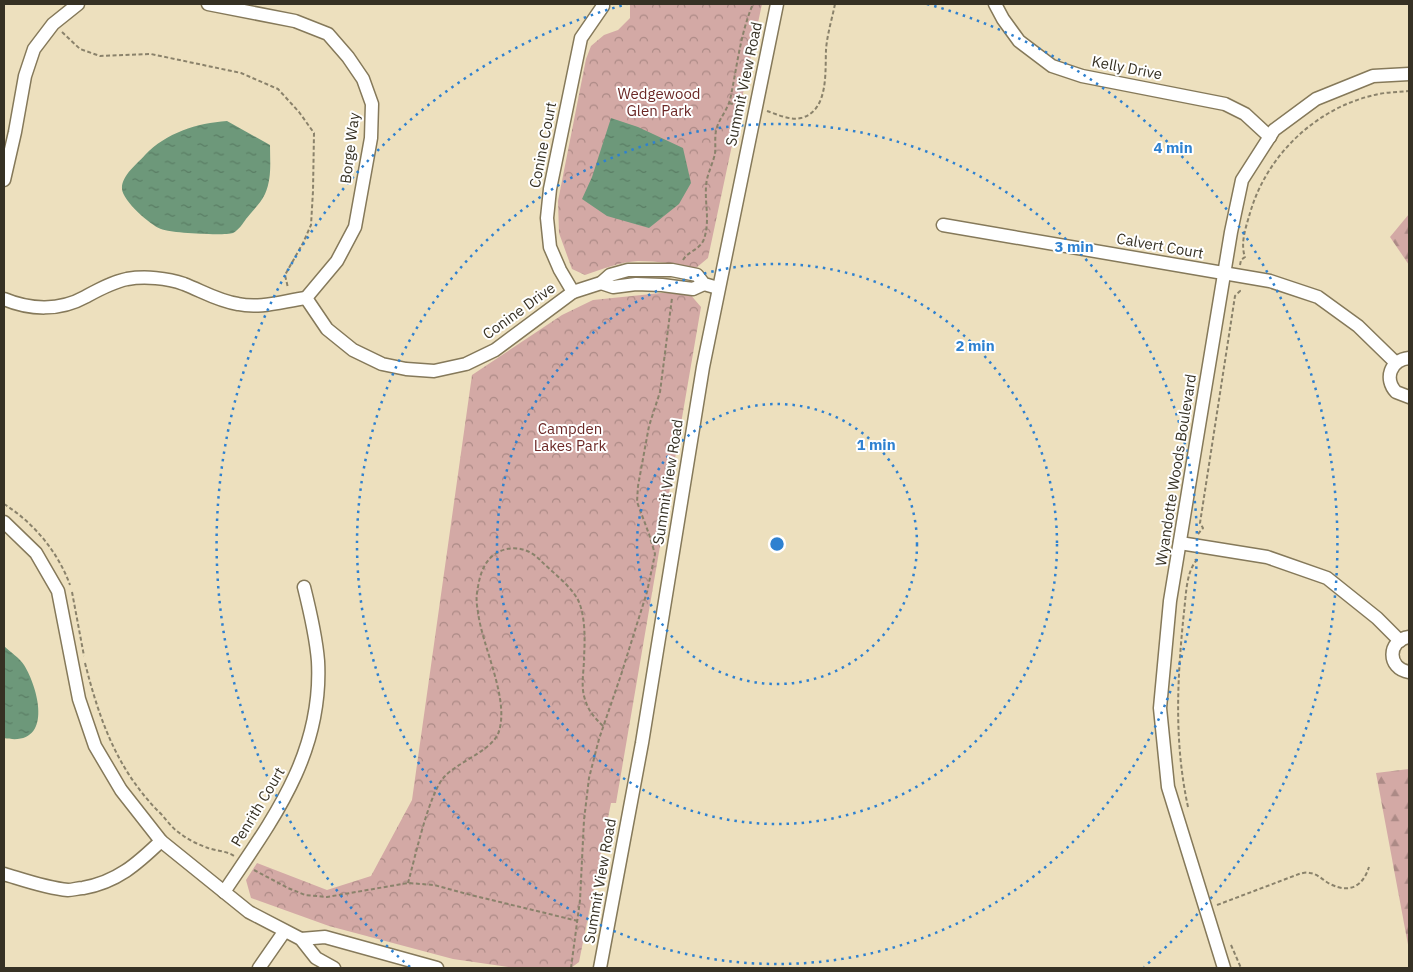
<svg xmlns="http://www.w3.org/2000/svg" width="1413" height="972" font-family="'IBM Plex Sans',sans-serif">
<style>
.forest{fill:url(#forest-firs)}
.park{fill:url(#park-crowns)}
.water{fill:url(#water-ripples)}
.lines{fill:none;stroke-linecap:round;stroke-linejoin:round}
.minor-casing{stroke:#85795a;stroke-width:15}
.path{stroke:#8a826b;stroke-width:2;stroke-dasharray:4 2.5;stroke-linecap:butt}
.minor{stroke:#fff;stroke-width:12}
.ring{fill:none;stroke:#2e81d0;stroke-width:2.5;stroke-dasharray:2.5 5}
.labels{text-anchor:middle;stroke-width:4;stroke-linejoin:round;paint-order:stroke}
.street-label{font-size:15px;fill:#363124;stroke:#fff}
.park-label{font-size:15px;fill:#6b2826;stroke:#fff}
.centre{fill:#2e81d0;stroke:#fff;stroke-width:2.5}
.ring-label{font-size:15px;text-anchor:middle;font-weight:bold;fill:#2e81d0;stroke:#fff;stroke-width:4;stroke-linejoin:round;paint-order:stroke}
</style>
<defs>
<pattern id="forest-firs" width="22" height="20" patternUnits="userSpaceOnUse" patternTransform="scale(1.25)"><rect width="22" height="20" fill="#d3a9a5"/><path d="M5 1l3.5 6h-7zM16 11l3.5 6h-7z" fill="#ac8a86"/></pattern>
<pattern id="park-crowns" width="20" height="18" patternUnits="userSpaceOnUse" patternTransform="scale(1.25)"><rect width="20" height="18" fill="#d3a9a5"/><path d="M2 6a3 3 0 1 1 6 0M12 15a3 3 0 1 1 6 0" fill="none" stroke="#ac8a86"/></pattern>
<pattern id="water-ripples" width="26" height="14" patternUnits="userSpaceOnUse" patternTransform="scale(1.25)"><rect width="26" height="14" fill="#6d987a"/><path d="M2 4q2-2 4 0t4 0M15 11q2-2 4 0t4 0" fill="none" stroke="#5a7d64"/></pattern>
</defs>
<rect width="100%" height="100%" fill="#ede0be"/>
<g class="forest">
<polygon points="1409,214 1409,265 1390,237"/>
<polygon points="1409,769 1409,950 1376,773"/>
</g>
<g class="park">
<path d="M630 4H762L708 258 696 268C677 264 658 261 638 261 620 262 602 269 585 275L572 269 559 233 558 201 586 59 591 46 604 35 618 30 630 18Z"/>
<polygon points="661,293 689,293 701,307 616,803 611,803 579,962 571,968 516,968 453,959 329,926 251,898 246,880 257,863 327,890 371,876 412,800 472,375 562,315 593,300"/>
</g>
<g class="water">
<polygon points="611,118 638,127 683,148 691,183 679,204 649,228 607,216 582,199 592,177"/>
<path d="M227 121 270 145C270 162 272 178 265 194 261 203 252 211 246 219 243 223 239 230 233 233 224 236 170 233 161 229 150 225 123 201 122 189 121 176 137 164 145 155 166 133 197 123 227 121Z"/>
<path d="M4 646C10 652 20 658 24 665 40 691 53 748 4 738Z"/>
</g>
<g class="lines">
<g class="minor-casing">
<g id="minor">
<polyline points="208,4 295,21 328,34 348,57 363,79 372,104 371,138 355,227 337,261 306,298"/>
<polyline points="995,4 1003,19 1019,41 1052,66 1082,76 1225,104 1245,114 1270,137"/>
<polyline points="4,180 15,132 25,76 34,49 53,24 78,4"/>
<polyline points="943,225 1270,281 1318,297 1358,326 1396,363"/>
<polyline points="601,283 613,287 636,284 662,285 693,289 704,284"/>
<polyline points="573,292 560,270 550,247 547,218 550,189 581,38 603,6"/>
<polyline points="306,298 327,329 353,350 382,364 406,369 434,371 466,364 495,350 573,292 601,283 610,275 628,270 672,270 697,275 704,284 718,288"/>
<path d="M4 299C30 310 60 311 85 297 98 290 112 282 127 279 145 276 167 278 184 284 202 291 218 301 238 304 260 309 283 301 306 298"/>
<path d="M1409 358C1390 360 1384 379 1396 392L1409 397"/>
<polyline points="4,522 36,553 58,591 79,699 95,746 121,790 161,841 249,912 301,939 316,958 334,968"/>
<polyline points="1180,543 1267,557 1327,578 1377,618 1400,641"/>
<path d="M1409 637C1387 640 1387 669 1409 672"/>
<path d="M4 874C24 880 46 888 68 890 73 890 78 888 83 888 117 882 137 864 161 841"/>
<path d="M224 892C273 819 323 754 318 661 316 636 310 611 304 587"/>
<polyline points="301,939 325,937 437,968"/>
<polyline points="259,968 284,932"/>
<polyline points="600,968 642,743 703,367 777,4"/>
<polyline points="1224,968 1168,787 1160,708 1170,601 1231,232 1242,180 1274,130 1316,99 1373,76 1409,74"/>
</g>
</g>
<g class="path">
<polyline points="62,32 80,49 100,56 151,54 241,73 278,89 299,112 314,133 313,191 311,225 303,243 285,275 288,288"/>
<polyline points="729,103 744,107"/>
<path d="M767 111C776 114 791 121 801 118 829 111 825 71 826 50 827 35 832 19 835 4"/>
<path d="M683 260C688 251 700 250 704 239 711 218 703 200 707 179 709 171 713 162 715 154 716 145 714 136 717 127 720 118 727 110 730 100 737 68 740 34 753 4"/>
<path d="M1240 265 1241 260 1245 257C1240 243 1246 227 1250 213 1267 154 1318 106 1379 94 1389 92 1399 92 1409 91"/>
<path d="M4 504C34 523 58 552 70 585"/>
<polyline points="1198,534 1203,528 1200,523 1235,296 1240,291 1238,289"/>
<polyline points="72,592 84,656"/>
<path d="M85 663C100 722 118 772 162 815 168 822 174 830 181 834 188 840 200 845 208 848 217 851 227 851 234 856"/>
<path d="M1188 807C1174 742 1177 679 1184 612 1186 596 1186 573 1196 561L1195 558"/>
<polyline points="254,870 288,888 305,895 327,897 408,883 434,885 471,895 578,921"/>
<path d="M408 883C415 858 429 792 445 776 457 763 490 751 498 734 511 701 482 647 478 612 477 606 476 600 477 593 479 579 482 563 495 554 510 544 529 548 540 560 551 571 566 582 575 595 586 610 585 640 584 658 584 670 581 684 584 696 588 711 593 716 604 727"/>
<path d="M1217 905 1299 874C1302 873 1307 872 1310 873 1318 874 1324 881 1330 884 1350 894 1363 886 1369 867"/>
<polyline points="1231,945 1241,968"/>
<polyline points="571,968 580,900 584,820 589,778 599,739 621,675 647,592 655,554 649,534 637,502 638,486 649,426 660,392 672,298"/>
</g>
<use href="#minor" class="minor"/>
</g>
<g class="ring">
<circle cx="777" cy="544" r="140"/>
<circle cx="777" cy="544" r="280"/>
<circle cx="777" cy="544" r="420"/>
<path d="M410 967A560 560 0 0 1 627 4M927 4A560 560 0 0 1 1144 967"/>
</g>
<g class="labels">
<g class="street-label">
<text transform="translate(1127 68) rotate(11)" y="5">Kelly Drive</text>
<text transform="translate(744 84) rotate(-78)" y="5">Summit View Road</text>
<text transform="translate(543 145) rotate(-79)" y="5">Conine Court</text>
<text transform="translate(350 148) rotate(-83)" y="5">Borge Way</text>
<text transform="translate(1160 246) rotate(10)" y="5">Calvert Court</text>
<text transform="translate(519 311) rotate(-36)" y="5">Conine Drive</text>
<text transform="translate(1176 470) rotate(-81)" y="5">Wyandotte Woods Boulevard</text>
<text transform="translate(668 482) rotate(-81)" y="5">Summit View Road</text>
<text transform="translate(258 807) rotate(-59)" y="5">Penrith Court</text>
<text transform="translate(600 881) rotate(-80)" y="5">Summit View Road</text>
</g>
<g class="park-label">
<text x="659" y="99">Wedgewood<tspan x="659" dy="17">Glen Park</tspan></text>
<text x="570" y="434">Campden<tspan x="570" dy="17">Lakes Park</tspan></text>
</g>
</g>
<circle cx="777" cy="544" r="8" class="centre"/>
<g class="ring-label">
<text x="1173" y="153">4 min</text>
<text x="1074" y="252">3 min</text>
<text x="975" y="351">2 min</text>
<text x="876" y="450">1 min</text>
</g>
<rect width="1413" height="972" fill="none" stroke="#363124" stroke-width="10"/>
</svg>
